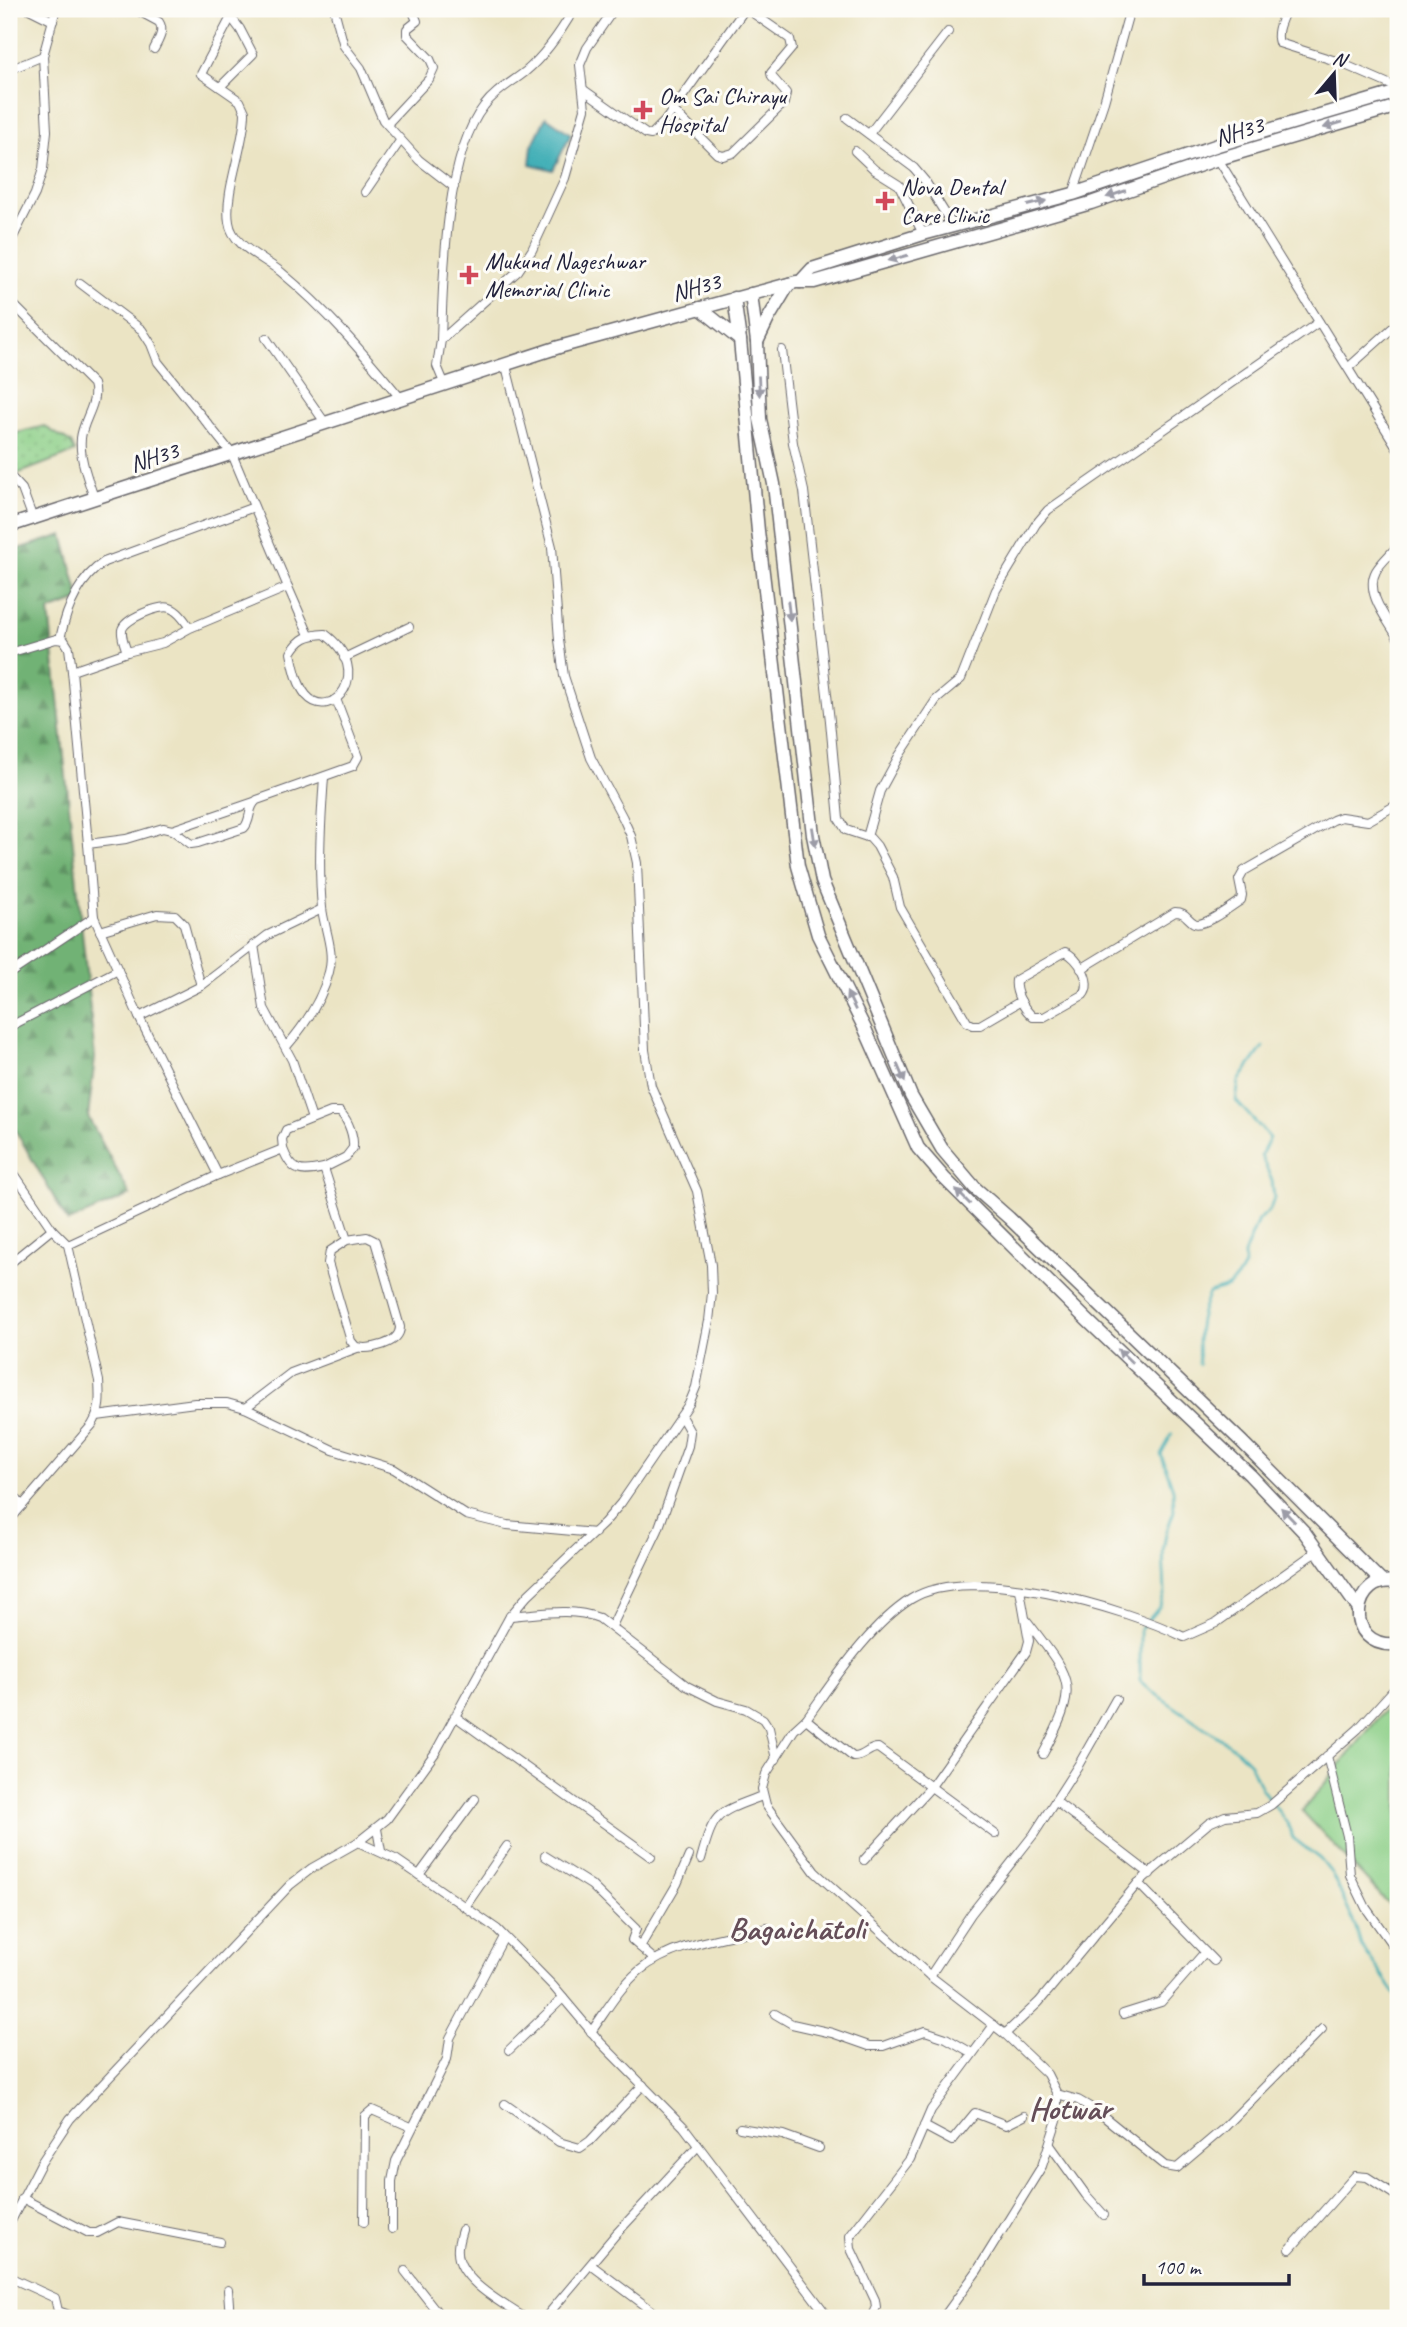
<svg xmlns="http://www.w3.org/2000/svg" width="1407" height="2327" font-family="Caveat,sans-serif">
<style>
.grass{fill:#8ccf87;stroke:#577861;stroke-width:2}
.forest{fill:url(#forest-firs);stroke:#4a6a58;stroke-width:2}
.park{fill:url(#park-dots);stroke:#577861;stroke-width:2}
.water{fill:#3bacb4;stroke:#2e6778;stroke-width:2}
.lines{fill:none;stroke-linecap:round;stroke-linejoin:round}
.stream{stroke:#3bacb4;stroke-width:2.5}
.minor-casing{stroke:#68666b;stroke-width:10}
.secondary-casing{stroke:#68666b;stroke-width:15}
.minor{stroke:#fff;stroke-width:8}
.secondary{stroke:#fff;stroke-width:12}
.oneway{fill:#9c9ca7}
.poi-dot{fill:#d1495b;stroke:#fdfcf7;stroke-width:2.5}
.labels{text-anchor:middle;stroke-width:6;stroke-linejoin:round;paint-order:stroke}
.poi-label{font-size:24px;fill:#22223b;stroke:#fdfcf7;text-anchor:start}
.street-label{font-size:24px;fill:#22223b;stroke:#fdfcf7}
.district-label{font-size:32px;font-weight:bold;fill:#654e58;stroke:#fdfcf7}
</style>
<defs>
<pattern id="forest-firs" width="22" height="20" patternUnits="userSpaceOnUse" patternTransform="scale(1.75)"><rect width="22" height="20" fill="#71b274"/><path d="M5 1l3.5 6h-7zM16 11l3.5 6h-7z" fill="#5c9060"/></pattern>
<pattern id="park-dots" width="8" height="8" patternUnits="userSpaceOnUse" patternTransform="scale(1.75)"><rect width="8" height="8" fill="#8ccf87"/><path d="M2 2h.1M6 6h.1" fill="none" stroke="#78b175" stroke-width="1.8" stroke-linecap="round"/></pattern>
</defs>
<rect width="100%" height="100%" fill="#fdfcf7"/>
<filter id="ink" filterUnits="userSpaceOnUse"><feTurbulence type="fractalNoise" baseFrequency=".0143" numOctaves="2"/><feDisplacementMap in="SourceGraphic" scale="14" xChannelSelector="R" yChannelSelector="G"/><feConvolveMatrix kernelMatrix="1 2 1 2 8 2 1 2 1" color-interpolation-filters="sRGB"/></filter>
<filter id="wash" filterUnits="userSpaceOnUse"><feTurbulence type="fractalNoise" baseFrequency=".00686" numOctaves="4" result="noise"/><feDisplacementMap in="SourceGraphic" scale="28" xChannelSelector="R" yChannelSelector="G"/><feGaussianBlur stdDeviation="1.57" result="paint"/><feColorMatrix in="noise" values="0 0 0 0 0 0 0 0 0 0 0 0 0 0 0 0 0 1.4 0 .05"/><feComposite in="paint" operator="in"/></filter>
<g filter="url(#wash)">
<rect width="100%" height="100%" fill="#ebe4c4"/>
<polygon class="grass" points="1398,1694 1398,1914 1302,1811"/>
<polygon class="forest" points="63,535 80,600 49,611 95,1058 88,1117 130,1195 68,1222 9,1119 9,552"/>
<polygon class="park" points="44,426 71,443 75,452 17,474 9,467 9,435"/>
<polygon class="water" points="546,117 571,134 553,170 530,164 532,146"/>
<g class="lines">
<g class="stream">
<path d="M1199 1365C1197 1339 1197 1318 1209 1293L1228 1287 1237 1278 1244 1266V1254L1258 1220 1270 1210 1274 1198 1272 1181 1261 1155 1270 1138 1236 1101 1239 1081 1263 1047"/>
<polyline points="1172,1434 1161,1454 1173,1489 1174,1511 1166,1533 1163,1551 1165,1592 1160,1606 1140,1630 1140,1681 1150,1690 1237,1750 1250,1763 1261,1788 1287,1823 1293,1838 1320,1859 1332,1874 1355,1925 1361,1945 1398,1998"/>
</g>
</g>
</g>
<g filter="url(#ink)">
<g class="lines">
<g class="minor-casing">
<g id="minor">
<polyline points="29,9 53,21"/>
<path d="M135 9 159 22C165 31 158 41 154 49"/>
<polyline points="334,9 344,46 361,68 383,120 419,160 454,187"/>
<path d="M1286 9C1282 20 1275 31 1279 43L1336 61 1398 88"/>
<path d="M232 15 201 74 240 101 245 112C245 145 224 191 229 222 232 246 264 258 281 272 327 310 364 354 402 400"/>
<polyline points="9,70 43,56"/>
<polyline points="220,87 253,54 240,29 225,9"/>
<polyline points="584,90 646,134 651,135 665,121 745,9"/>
<polyline points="672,109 717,154 723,156 733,153 784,103 786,93 772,77 771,73 792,48 790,39 747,9"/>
<polyline points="847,118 914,168 925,181 953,226"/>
<polyline points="387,124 429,79 434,68 430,59 407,35 407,29 417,21 412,9"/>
<polyline points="869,134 948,32"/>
<polyline points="855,151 875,170 899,185 923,234"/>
<polyline points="1218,159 1398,449"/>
<polyline points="365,192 400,141"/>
<polyline points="1073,194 1104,102 1130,9"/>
<polyline points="9,245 35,194 43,169 47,131 43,56 56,9"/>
<polyline points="80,283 142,330 151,344 158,362 232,454 288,587"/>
<path d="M9 300 93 384C99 403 83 419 81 438 79 458 88 479 94 498"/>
<polyline points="266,338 326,424"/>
<path d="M441 340C443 278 445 155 484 106 495 91 511 83 525 72 544 56 562 30 574 9"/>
<polyline points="782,350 793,443 804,491 830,721 839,819 846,830 870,838 877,846 893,877 900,907 967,1022 973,1025 980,1025 1021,1001"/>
<polyline points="1349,367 1398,323"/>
<polyline points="445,385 437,366 441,340 518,271 532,250 565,178 585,109 580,65 587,48 614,9"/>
<polyline points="9,475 22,489 33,519"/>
<path d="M1398 545C1391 554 1381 562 1376 571 1364 593 1388 620 1398 638"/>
<path d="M190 628C185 621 179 611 170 608 160 604 124 619 122 630 121 637 125 646 127 652L163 643 190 628 288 587 309 635"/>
<path d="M325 634C376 672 331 724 306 695 297 684 294 667 291 653 300 638 307 635 325 634Z"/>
<path d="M60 639C66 610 79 579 104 562L254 507"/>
<polyline points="9,653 56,639 64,640 69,648 72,671"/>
<polyline points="344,658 409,627"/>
<polyline points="172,830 254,802"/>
<polyline points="867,837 880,791 899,756 936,700 961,679 996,590 1036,524 1048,510 1319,322"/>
<polyline points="88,844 72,671 127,652"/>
<polyline points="94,917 139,1017 218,1175"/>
<polyline points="100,931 157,914 175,915 184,924 201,986"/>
<polyline points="254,945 264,1008 292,1060 312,1119"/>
<path d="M1065 952C1078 957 1094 983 1083 995L1044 1017H1033C1024 1009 1014 993 1016 980Z"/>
<path d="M1081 969 1175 912C1186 912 1186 918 1194 923 1203 928 1232 906 1241 900L1242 895 1239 880 1244 871 1333 820 1341 817 1368 821 1398 804"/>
<path d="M9 974 94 917 88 844 126 839 163 828 172 830 191 844 198 843 244 828C252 820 247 807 257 800L353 766 358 757 336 699"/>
<polyline points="139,1017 201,986 268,935 322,909"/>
<polyline points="9,1027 118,970"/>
<path d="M286 1047C305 1025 322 1000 329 972 335 951 324 928 322 908 318 864 321 820 324 777"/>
<path d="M283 1149 282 1139 286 1130 331 1112H340C349 1121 354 1137 353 1148L346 1157 324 1168"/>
<path d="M9 1166 52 1229 68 1245 99 1381C100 1398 101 1410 92 1425L9 1521"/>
<path d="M68 1245 218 1175 283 1149C292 1173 301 1173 324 1168L347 1240 330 1251 328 1263 351 1341 356 1347C370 1350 400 1344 400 1327L375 1241 367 1237 347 1240"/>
<polyline points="9,1264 52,1229"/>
<polyline points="245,1408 291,1373 357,1348"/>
<polyline points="97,1416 195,1403 227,1403 245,1408 333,1450 394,1469 466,1515 507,1525 595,1533"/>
<polyline points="9,1489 22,1506"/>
<path d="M510 1616C540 1614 571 1607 599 1618L687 1686 717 1701 746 1709 763 1719 769 1728 776 1759"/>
<path d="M1027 1621C1073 1681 1080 1685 1043 1754"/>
<polyline points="612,1626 658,1530 688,1446 690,1432 681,1416"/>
<polyline points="456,1717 651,1857"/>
<path d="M806 1719 853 1757C864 1758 869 1747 878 1748L995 1834"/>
<polyline points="1327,1756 1347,1836 1350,1875 1366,1908 1398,1953"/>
<polyline points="1055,1801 1150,1874"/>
<polyline points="377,1829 381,1851"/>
<polyline points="358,1842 397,1860 497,1929 553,1986 601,2043 684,2127 829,2318"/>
<polyline points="545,1856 591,1885 636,1929 632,1940 655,1960"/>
<path d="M701 1859C714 1811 717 1813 762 1796"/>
<polyline points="864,1860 930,1788 1026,1652 1029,1641 1020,1590"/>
<polyline points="419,1875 475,1799"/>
<polyline points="1138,1883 1214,1961"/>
<polyline points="465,1907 507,1846"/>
<polyline points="640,1947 677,1884 689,1856"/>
<polyline points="930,1976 971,1914 1034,1834 1079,1764 1116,1699"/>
<polyline points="775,2014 792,2024 832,2033 869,2046 883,2046 925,2031 946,2038 972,2053"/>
<polyline points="1123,2014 1161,2002 1205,1952"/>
<path d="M591 2032C606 2011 619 1988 639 1971 673 1943 725 1938 767 1928"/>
<polyline points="1005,2034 1039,2002 1138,1883 1209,1823 1225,1816 1257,1813 1271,1805 1358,1729 1398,1685"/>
<polyline points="509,2050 563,1998"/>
<polyline points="1057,2094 1078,2100 1097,2111 1165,2166 1177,2168 1223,2129 1322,2029"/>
<polyline points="505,2104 559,2142 580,2148 590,2141 643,2085"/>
<polyline points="924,2126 952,2141 975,2113 1006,2125 1024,2116"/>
<polyline points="740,2128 783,2135 819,2148"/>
<polyline points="1050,2145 1086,2195 1104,2215"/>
<polyline points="22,2198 89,2233 97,2233 118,2222 220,2242"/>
<polyline points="364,2222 365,2116 372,2110 411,2127"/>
<polyline points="9,2225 41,2163 70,2119 290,1885 312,1868 358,1842 387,1819 435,1753 510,1616 528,1595 604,1523 621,1503 689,1404 696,1387 709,1321 712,1293 711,1265 697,1191 651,1086 645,1050 637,863 631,836 623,818 591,758 564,676 559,640 552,547 506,366"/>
<polyline points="392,2229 392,2181 396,2161 447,2059 450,2038 504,1937"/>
<path d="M462 2230C460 2237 457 2245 458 2252 458 2280 504 2304 525 2318"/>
<polyline points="1290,2249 1355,2176 1367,2177 1398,2197"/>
<polyline points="591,2265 662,2318"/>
<polyline points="405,2271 442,2318"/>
<polyline points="9,2277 55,2298 58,2311 77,2318"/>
<polyline points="228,2290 230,2318"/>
<polyline points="545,2318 616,2234 698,2146"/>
<polyline points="871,2318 876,2307 875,2300 851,2249 850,2236 910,2159 931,2110 994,2025"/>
<path d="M943 2318 977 2271 1042 2166 1057 2120V2094L1047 2074 1005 2034 930 1976 815 1872 766 1805 762 1789 766 1774 794 1730 806 1719C835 1679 869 1626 911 1599 970 1562 1125 1608 1184 1637L1216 1623 1317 1551"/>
</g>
</g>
<g class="secondary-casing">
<g id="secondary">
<polyline points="800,282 812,269 923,234 1073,194 1218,145 1398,92"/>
<polyline points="751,294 757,342 760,419 774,484 813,835 822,881 911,1096 942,1149 975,1188 1009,1218 1241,1441 1382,1582"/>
<polyline points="734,298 740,340 758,531 798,866 818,935 865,1029 918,1148 944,1178 1087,1320 1250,1475 1305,1533 1358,1608"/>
<polyline points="700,308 740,340"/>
<polyline points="757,342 768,319 789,284"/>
<polyline points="9,526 559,347 796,282 814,282 1091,203 1218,159 1398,106"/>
<path d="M1398 1583C1352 1570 1340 1650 1398 1644"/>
</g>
</g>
<use href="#minor" class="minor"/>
<use href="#secondary" class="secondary"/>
</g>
<defs><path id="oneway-solid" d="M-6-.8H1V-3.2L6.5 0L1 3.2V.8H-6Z" transform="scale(1.75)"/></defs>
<g class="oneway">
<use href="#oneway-solid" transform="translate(1333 125) rotate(163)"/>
<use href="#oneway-solid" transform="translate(1116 194) rotate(161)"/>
<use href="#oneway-solid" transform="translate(1037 203) rotate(-15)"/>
<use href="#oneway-solid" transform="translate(898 258) rotate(164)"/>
<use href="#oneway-solid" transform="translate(759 386) rotate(87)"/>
<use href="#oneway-solid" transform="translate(789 611) rotate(83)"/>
<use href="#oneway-solid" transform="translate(814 837) rotate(81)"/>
<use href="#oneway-solid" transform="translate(851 1001) rotate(-116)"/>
<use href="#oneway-solid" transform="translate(901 1073) rotate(67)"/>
<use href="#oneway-solid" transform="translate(963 1197) rotate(-135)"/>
<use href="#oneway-solid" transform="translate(1125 1356) rotate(-137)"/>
<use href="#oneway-solid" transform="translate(1288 1515) rotate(-134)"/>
</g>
</g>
<g class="poi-dot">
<path d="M639.5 99.5h7v7h7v7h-7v7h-7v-7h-7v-7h7z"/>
<path d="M881.5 190.5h7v7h7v7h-7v7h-7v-7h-7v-7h7z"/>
<path d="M465.5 264.5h7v7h7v7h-7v7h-7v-7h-7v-7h7z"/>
</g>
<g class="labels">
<g class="poi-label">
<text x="659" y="104">Om Sai Chirayu<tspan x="659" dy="28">Hospital</tspan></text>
<text x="901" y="195">Nova Dental<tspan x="901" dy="28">Care Clinic</tspan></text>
<text x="485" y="269">Mukund Nageshwar<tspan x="485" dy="28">Memorial Clinic</tspan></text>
</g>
<g class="street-label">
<text transform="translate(1239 131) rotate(-17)" y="8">NH33</text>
<text transform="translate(696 287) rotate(-15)" y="8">NH33</text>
<text transform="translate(154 457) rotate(-18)" y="8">NH33</text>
</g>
<g class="district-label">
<text x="797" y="1939">Bagaichātoli</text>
<text x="1070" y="2119">Hotwār</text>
</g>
</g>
<rect width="1407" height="2327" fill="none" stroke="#fdfcf7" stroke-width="35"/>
<g transform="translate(1334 74) rotate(19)" stroke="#fdfcf7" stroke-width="5" paint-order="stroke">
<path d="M0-5L12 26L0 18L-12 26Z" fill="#22223b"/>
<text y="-10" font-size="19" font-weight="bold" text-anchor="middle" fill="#22223b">N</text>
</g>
<path d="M1144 2274v10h145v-10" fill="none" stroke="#22223b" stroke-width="3.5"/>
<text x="1155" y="2274" font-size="21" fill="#22223b" stroke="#fdfcf7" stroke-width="5" paint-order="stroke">100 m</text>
</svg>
